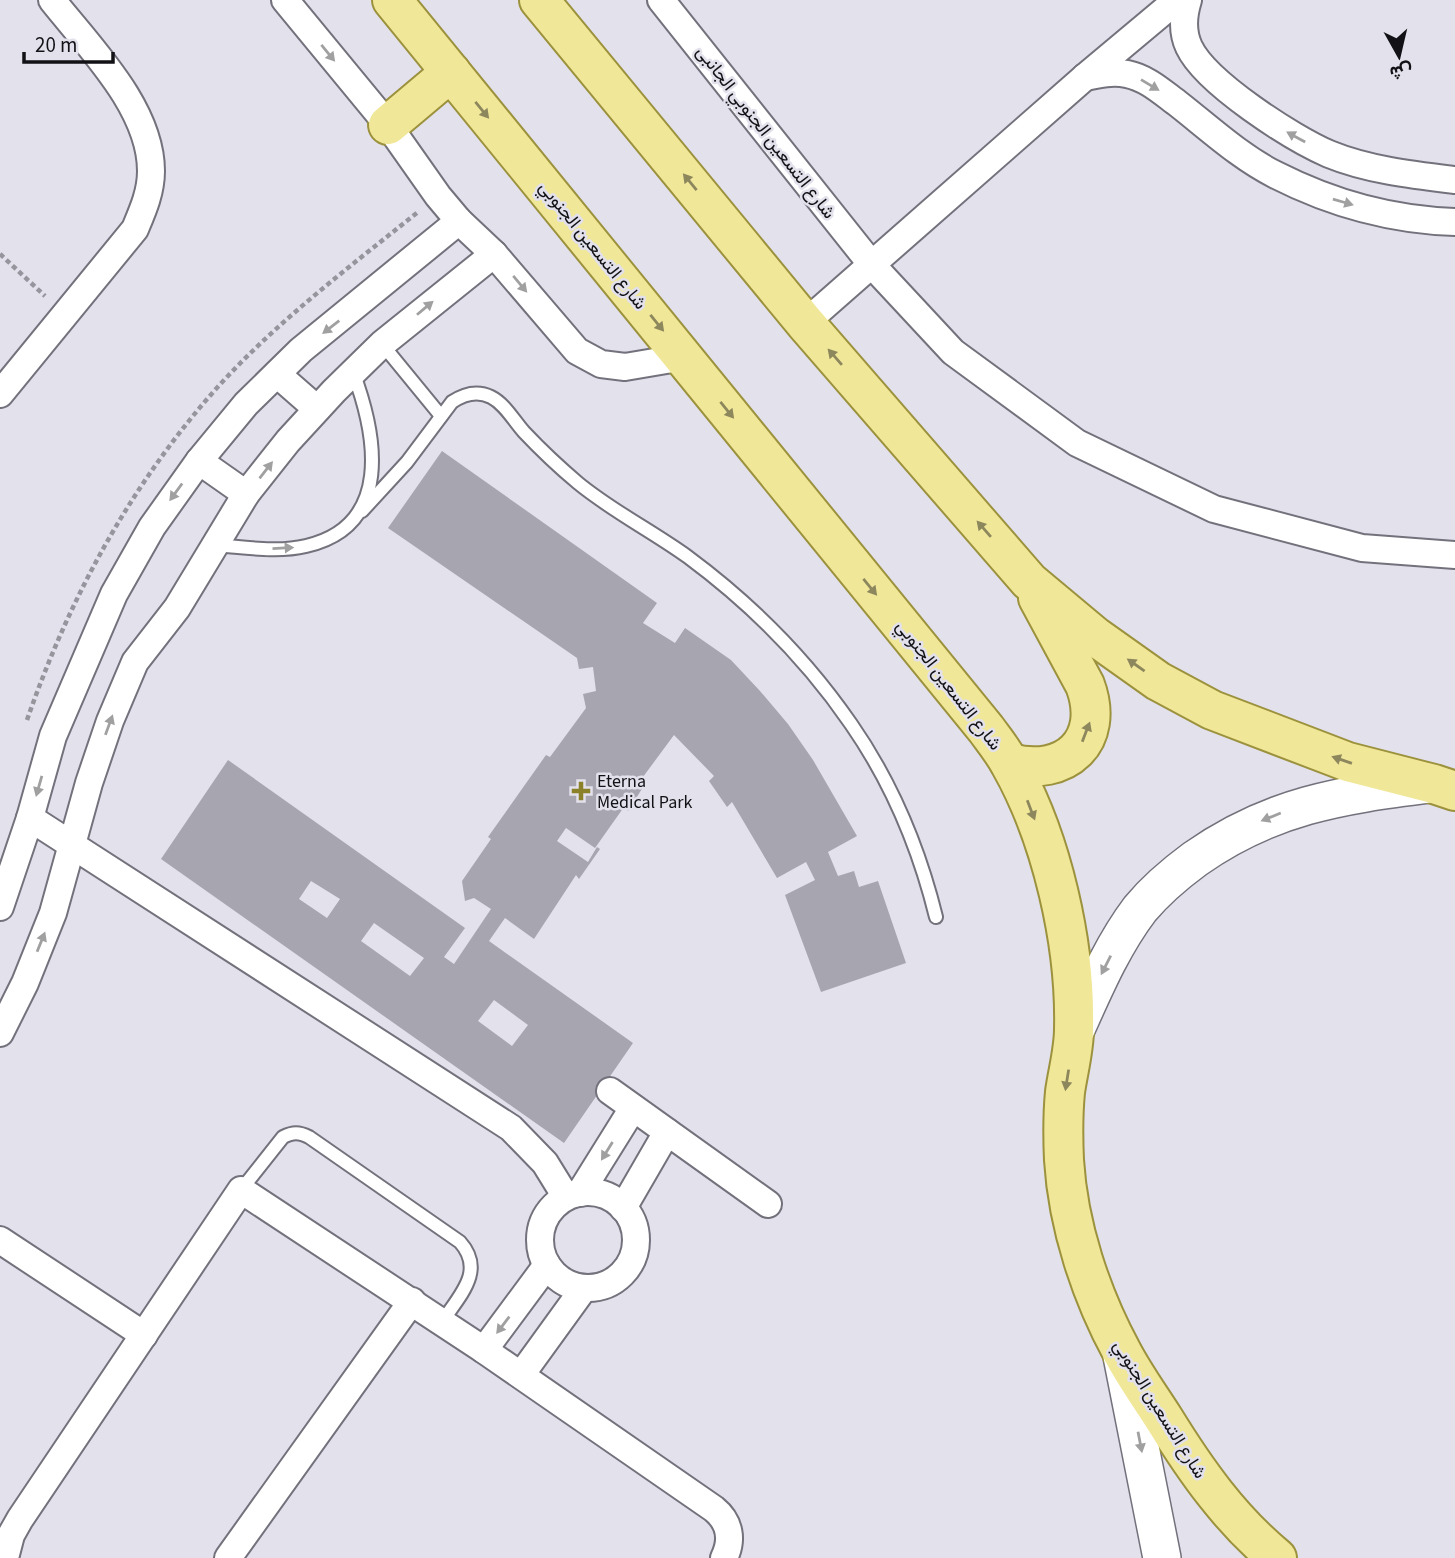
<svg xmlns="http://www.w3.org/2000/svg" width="1455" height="1558" font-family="'Source Sans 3',Vazirmatn,sans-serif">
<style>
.building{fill:#a7a6b0;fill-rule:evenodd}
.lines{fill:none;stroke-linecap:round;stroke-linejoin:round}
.lane-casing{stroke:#73727c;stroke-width:16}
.street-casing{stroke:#73727c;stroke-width:30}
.secondary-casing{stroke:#73727c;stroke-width:40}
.primary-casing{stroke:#9c923d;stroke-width:42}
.path{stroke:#96959d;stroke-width:4.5;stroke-dasharray:5 3.5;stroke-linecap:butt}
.lane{stroke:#fff;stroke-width:12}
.street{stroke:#fff;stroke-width:26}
.secondary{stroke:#fff;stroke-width:37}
.primary{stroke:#f1e798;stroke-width:38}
.oneway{fill:#a0a0a1}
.oneway2{fill:#8d875d}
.poi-dot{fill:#8b8128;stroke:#e2e1ec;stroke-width:2.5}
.labels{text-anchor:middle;stroke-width:5;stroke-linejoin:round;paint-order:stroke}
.street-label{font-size:18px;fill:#121115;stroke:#e2e1ec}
.poi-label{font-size:18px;fill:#121115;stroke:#e2e1ec;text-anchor:start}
</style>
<rect width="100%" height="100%" fill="#e2e1ec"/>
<path class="building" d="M442 451 657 603 643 623 675 643 685 628 731 660 760 691 788 724 813 760 857 836 828 852 838 876 854 871 859 887 878 881 906 963 821 992 785 895 815 880 806 862 777 878 732 802 727 807 709 781 714 776 674 735 640 781 645 784 628 811 624 807 595 848 566 828 557 841 588 862 597 847 600 849 579 879 576 875 534 939 505 918 489 941 633 1043 564 1143 161 859 228 760 465 928 444 957 454 964 491 909 474 898 465 901 462 881 491 839 488 837 546 755 550 757 586 708 583 694 596 691 593 667 579 669 577 658 388 528ZM311 881 340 899 327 918 299 899ZM374 923 424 958 410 976 361 941ZM494 1000 528 1025 512 1046 478 1021Z"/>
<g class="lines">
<g class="lane-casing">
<g id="lane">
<polyline points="382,344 441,416"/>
<path d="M362 511 407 462 452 402C464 394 477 390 491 397 505 404 514 421 524 432 541 450 559 467 578 483 612 511 652 531 688 557 750 603 807 660 851 724 892 783 919 848 936 917"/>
<path d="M215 545C244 547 277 553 306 546 393 526 377 436 353 372"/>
<path d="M241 1190 283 1137C293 1132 299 1132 309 1137L460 1242C486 1271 459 1296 442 1322"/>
</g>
</g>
<g class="street-casing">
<g id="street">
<polyline points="285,0 388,125 438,196 459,221 494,254 577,351 601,364 625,367 684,357"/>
<polyline points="661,0 872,265 953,352 1077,443 1214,509 1362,548 1455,555"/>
<path d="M1188 0C1183 16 1182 32 1189 47 1206 83 1292 138 1329 154 1368 170 1413 175 1455 180"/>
<path d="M1085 77C1099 74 1113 71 1127 74 1147 78 1162 92 1177 103 1209 128 1240 157 1276 175 1331 203 1393 220 1455 222"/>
<polyline points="805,323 1085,77 1177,0"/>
<polyline points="277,374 317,409"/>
<path d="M0 394 135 229C143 210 151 192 151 171 151 108 90 48 52 0"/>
<polyline points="199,461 246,494"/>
<polyline points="30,818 511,1128 545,1163 566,1197"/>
<polyline points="0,907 30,818 53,736 114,594 152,527 199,461 246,404 301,350 459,221"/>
<polyline points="0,1033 25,983 53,913 89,783 110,721 135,662 177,608 246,494 288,441 334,391 382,344 494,254"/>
<polyline points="610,1091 768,1204"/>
<circle cx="588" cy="1240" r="48"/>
<polyline points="580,1193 633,1108"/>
<polyline points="623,1208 667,1132"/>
<polyline points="0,1240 144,1335"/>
<polyline points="484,1350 547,1265"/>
<polyline points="521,1375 584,1288"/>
<path d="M5 1558 11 1535 20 1519 241 1190 484 1350 714 1509C730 1522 733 1540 724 1558"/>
<polyline points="228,1558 412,1301"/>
</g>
</g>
<g class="secondary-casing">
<g id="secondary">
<path d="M1075 1031C1094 989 1112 946 1140 909 1155 891 1176 873 1195 859 1270 806 1340 795 1430 784"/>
<polyline points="1122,1356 1162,1558"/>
</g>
</g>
<g class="primary-casing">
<g id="primary">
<path d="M392 0 986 729C994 740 1003 751 1010 764 1052 838 1076 944 1074 1029 1074 1050 1068 1071 1065 1092 1063 1113 1063 1138 1064 1160 1068 1226 1091 1295 1122 1352 1134 1375 1150 1397 1164 1419 1196 1471 1230 1519 1277 1558"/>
<polyline points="539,0 805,323 1029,581 1096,637 1158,681 1212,710 1348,762 1434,784 1455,791"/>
<polyline points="388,125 451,72"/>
<path d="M1010 763C1065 778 1106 741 1085 685L1038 598"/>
</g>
</g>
<g class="path">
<polyline points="0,254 45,296"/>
<path d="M27 720C69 599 130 486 215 390 275 323 348 268 418 212"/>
</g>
<use href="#lane" class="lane"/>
<use href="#street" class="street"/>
<use href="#secondary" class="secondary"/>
<use href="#primary" class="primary"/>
</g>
<defs><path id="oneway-solid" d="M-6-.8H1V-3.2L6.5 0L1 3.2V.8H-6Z" transform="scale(1.75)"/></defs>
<g class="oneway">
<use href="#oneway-solid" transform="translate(328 53) rotate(51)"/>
<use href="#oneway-solid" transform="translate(1150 85) rotate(31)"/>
<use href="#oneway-solid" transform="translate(1296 137) rotate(-151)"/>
<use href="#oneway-solid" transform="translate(1343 202) rotate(16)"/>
<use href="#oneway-solid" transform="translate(520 284) rotate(50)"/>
<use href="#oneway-solid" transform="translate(425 308) rotate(-40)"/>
<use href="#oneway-solid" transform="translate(331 327) rotate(142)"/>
<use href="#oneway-solid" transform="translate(266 470) rotate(-52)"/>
<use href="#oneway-solid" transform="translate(176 492) rotate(126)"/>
<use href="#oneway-solid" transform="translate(283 548) rotate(-3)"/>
<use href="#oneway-solid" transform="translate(109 725) rotate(-70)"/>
<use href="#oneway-solid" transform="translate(39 786) rotate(106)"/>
<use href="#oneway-solid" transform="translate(1271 817) rotate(158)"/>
<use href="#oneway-solid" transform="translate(41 942) rotate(-68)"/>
<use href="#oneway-solid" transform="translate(1106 965) rotate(117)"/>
<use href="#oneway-solid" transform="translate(607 1151) rotate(122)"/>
<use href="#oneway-solid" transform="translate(503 1325) rotate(127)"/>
<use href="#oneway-solid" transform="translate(1140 1442) rotate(79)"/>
</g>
<g class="oneway2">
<use href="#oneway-solid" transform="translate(482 110) rotate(51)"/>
<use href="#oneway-solid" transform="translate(690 182) rotate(-129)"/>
<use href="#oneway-solid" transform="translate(657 323) rotate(51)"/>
<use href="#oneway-solid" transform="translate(835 357) rotate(-131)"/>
<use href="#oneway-solid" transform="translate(727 410) rotate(51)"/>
<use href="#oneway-solid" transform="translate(984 529) rotate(-131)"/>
<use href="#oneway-solid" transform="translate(870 587) rotate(51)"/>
<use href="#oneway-solid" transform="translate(1136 665) rotate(-145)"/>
<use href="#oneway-solid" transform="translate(1086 732) rotate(-69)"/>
<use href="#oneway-solid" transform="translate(1342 760) rotate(-161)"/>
<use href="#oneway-solid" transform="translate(1031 810) rotate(69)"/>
<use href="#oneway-solid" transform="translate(1067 1080) rotate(99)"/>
</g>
<path class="poi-dot" d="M577.5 780.5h7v7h7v7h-7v7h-7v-7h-7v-7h7z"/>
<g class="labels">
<g class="street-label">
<text transform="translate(766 132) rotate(52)" y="6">شارع التسعين الجنوبي الجانبى</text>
<text transform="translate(593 245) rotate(51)" y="6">شارع التسعين الجنوبي</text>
<text transform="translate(949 685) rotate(52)" y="6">شارع التسعين الجنوبي</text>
<text transform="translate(1160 1409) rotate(58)" y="6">شارع التسعين الجنوبي</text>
</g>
<g class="poi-label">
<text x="597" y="787">Eterna<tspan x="597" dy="21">Medical Park</tspan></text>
</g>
</g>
<g transform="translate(1399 56) rotate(172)" stroke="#e2e1ec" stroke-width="5" paint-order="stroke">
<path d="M0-5L12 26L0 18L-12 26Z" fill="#121115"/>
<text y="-10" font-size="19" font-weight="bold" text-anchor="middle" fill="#121115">ش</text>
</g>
<path d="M24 52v10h89v-10" fill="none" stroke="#121115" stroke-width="3.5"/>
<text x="35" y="52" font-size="21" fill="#121115" stroke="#e2e1ec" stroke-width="5" paint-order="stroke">20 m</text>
</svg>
